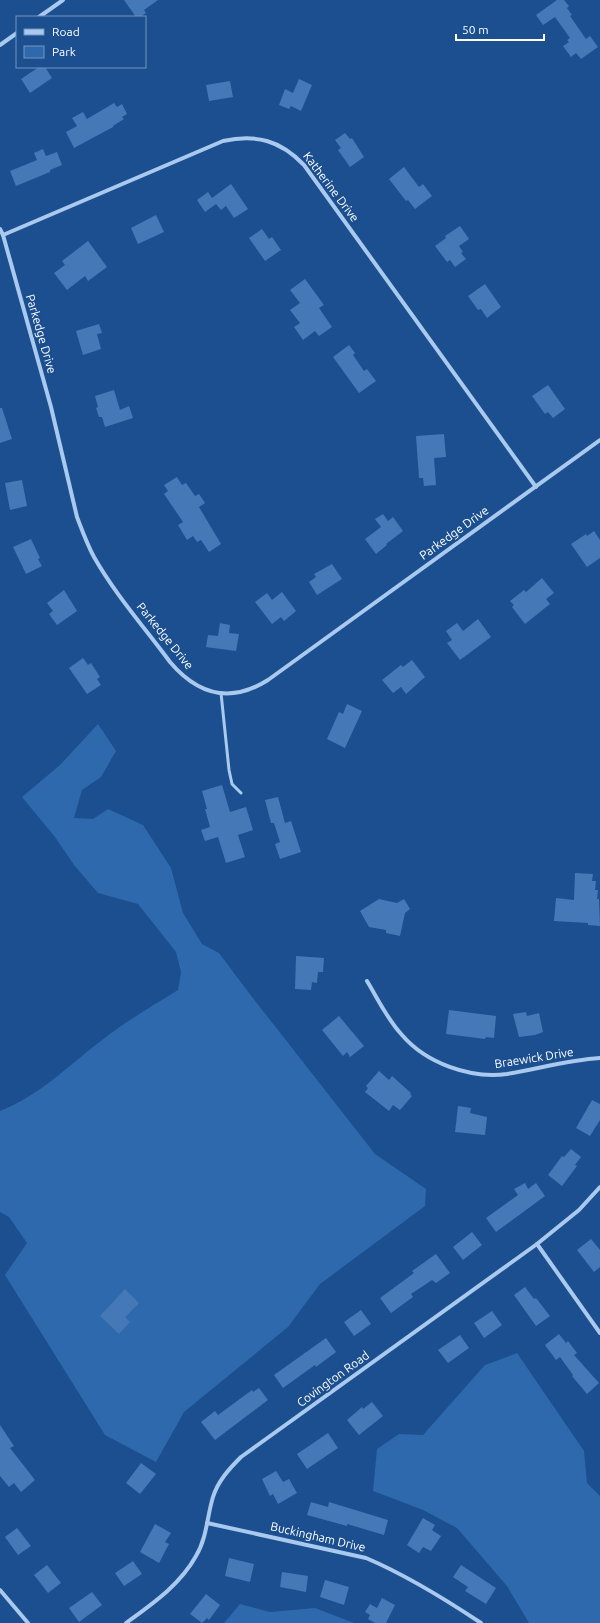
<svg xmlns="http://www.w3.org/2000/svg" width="600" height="1623" font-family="Ubuntu,sans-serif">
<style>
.green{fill:#2e69ad}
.building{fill:#4478b7}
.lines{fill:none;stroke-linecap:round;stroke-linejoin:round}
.service{stroke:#a9c9ee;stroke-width:3}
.minor{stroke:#a9c9ee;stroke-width:4}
.labels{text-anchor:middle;stroke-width:4;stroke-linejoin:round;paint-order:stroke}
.street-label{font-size:12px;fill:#fff;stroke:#1b4f8f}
</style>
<rect width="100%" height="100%" fill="#1b4f8f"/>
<g class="green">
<path d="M98 724 116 751 101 777 82 790 74 818 93 819 108 809 143 825 171 868 183 913 202 944 219 953 249 993 375 1154 426 1189 425 1206 320 1284 288 1327 184 1412 156 1462 105 1435 5 1275 27 1243 9 1217 0 1212V1111C41 1095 71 1063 106 1037 128 1020 154 1005 178 990L181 972 176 952 138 904 98 893 74 865 55 837 22 797 60 765Z"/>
<polygon points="517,1353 584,1451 587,1483 600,1496 600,1623 529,1623 507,1586 457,1528 423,1510 373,1491 377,1449 399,1434 423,1435 485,1365"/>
<polygon points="240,1604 270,1612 315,1608 354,1623 224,1623"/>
</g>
<g class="building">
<polygon points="124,0 158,0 144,10 146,13 140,17 136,17"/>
<polygon points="557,0 564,0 569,6 567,8 572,15 570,16 586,39 590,36 598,47 581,59 576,53 571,57 563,46 569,42 567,40 570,38 555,17 543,25 536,15"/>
<polygon points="39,67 45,67 52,78 30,93 21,79"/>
<polygon points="299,79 312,85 301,111 291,106 289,109 279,105 285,89 293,93"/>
<polygon points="230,81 233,97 209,101 206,85"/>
<polygon points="114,103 117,107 122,104 127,114 122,117 124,119 113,126 113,127 74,148 66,132 77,126 72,118 83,112 87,119"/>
<polygon points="345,133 350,139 352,138 364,157 350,167 338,150 341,148 335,140"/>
<polygon points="43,149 46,156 57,152 62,165 50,170 50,172 16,186 10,171 37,160 34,153"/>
<polygon points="404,167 419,187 423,184 432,196 415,209 408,200 406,201 389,179"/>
<polygon points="231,184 248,209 234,218 226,206 221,210 216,204 205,212 197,200 208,192 212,198"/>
<polygon points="156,215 164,232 138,244 131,228"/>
<polygon points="460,226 469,239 459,246 463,252 461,253 466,259 455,267 450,260 447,262 435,246 446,238 445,236"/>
<polygon points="262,229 269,239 272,237 281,250 265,261 249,238"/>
<polygon points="88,241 107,267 88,281 85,276 67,290 54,273 65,265 62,261"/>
<polygon points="305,279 324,305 319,308 332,327 319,336 315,331 303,340 294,327 300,323 290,310 300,303 290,290"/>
<polygon points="485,284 501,307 487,318 481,309 478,310 468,296"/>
<polygon points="99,324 102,333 97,334 101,349 83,355 76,331"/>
<polygon points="349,345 355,353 353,355 364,371 367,369 376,381 359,393 333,357"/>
<polygon points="548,385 565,409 553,418 548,412 545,414 532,396"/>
<polygon points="114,390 120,410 129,406 133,418 105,427 102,417 99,417 96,408 98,407 95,396"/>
<polygon points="0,408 2,408 12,439 0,443"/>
<polygon points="444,434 446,457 434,458 436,485 424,486 423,478 419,478 416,436"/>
<polygon points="177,477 182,485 186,483 195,496 199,494 205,503 199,507 221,544 209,552 201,540 197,542 193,536 187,540 178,525 183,522 164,494 168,491 164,485"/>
<polygon points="22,480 27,506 10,510 5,483"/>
<polygon points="383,514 388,521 393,517 403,531 386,544 387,545 376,554 365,539 381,527 375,519"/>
<polygon points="594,531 600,540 600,558 587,567 571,544 586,534 587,536"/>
<polygon points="31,539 40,558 38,559 42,566 26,574 13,547"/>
<polygon points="332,564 342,579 317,595 309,582 316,577 314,574"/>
<polygon points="542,578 554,593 546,599 550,604 525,624 512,607 514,605 510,601 524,590 526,592"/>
<polygon points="64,590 77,611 57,625 49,614 53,611 47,603"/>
<polygon points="282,592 296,611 284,621 281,617 272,624 255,602 267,593 272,600"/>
<polygon points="478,619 491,637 460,660 447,643 452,640 446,631 457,623 463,631"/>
<polygon points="220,623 230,625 229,633 239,634 236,651 206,647 208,635 218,636"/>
<polygon points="83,658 88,665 91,663 100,677 97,679 101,685 87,694 69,668"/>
<polygon points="412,660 425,677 406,694 401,687 393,693 382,680 401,665 403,667"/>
<polygon points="347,704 362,711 345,748 327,739 339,712 343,714"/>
<polygon points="222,785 230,812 246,807 253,830 238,835 245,857 226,863 218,837 205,841 201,830 210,827 205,809 207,809 202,791"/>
<polygon points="278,797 285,823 291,821 301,852 280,859 275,844 280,842 274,823 271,823 265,800"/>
<polygon points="575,873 593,874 592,881 596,881 595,890 598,890 597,899 599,899 600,926 588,925 588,923 554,921 556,898 574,900"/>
<polygon points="379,899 397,903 404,899 410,909 405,913 400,936 386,933 386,930 369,927 360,911"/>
<polygon points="296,956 324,958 323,972 318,972 317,983 312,982 311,990 295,989"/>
<polygon points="449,1010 496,1016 494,1038 486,1037 485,1039 446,1034"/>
<polygon points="526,1012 527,1016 539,1013 543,1032 535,1035 519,1037 513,1014"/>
<polygon points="339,1016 364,1046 350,1057 347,1052 343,1056 322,1030"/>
<polygon points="379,1071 389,1080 392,1076 411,1093 410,1094 412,1096 400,1110 393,1105 389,1111 365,1092 368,1088 366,1086"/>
<polygon points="592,1100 600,1104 600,1120 590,1136 576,1128"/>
<polygon points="458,1106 471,1108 470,1113 487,1117 485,1135 455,1132"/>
<polygon points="571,1149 581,1157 575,1165 577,1166 562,1186 548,1175 562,1156 564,1157"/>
<polygon points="525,1183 528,1189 536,1183 545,1196 496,1232 486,1218 518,1195 514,1189"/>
<polygon points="472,1232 482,1245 463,1260 453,1247"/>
<polygon points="591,1239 600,1250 600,1267 594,1272 577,1250"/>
<polygon points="436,1254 450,1273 436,1283 432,1280 411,1294 413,1297 391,1313 380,1298 414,1273 412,1271"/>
<polygon points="525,1287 534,1299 536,1298 550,1316 536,1326 514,1295"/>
<polygon points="125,1289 139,1303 125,1317 130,1322 119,1334 100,1316"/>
<polygon points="361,1310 371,1324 354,1336 344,1322"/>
<polygon points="492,1311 502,1325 484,1338 474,1323"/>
<polygon points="559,1334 566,1343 568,1341 577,1353 574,1355 599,1383 587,1394 572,1376 573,1375 560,1357 556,1360 545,1345"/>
<polygon points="460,1335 469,1348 448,1363 438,1350"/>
<polygon points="326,1338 336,1352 316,1367 315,1365 283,1388 274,1375"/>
<polygon points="259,1388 268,1400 215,1440 201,1422 215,1411 218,1415 252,1390 253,1392"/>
<polygon points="372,1402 383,1416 359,1435 347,1420 362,1407 363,1409"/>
<polygon points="0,1425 14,1446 10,1448 35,1480 21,1492 14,1483 9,1487 0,1476"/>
<polygon points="328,1433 338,1448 307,1469 297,1454"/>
<polygon points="141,1463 156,1474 140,1494 126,1483"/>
<polygon points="276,1471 283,1482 289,1479 297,1493 278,1504 273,1494 270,1496 262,1479"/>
<polygon points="311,1502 328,1507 329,1502 388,1520 384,1535 347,1524 347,1526 307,1515"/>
<polygon points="423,1518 435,1525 432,1530 441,1536 431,1551 423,1547 419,1553 407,1545"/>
<polygon points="155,1524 171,1533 165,1542 169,1544 159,1563 140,1552"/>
<polygon points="17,1528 31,1546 18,1555 5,1537"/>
<polygon points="229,1558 254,1564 250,1582 225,1576"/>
<polygon points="133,1561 142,1574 124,1586 115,1573"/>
<polygon points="47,1565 61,1583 48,1593 34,1575"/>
<polygon points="461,1565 496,1588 486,1604 465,1591 468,1587 453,1577"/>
<polygon points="282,1572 308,1576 306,1592 280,1587"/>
<polygon points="325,1580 349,1587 344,1605 320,1597"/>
<polygon points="92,1592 102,1605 79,1622 69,1608"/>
<polygon points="206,1594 220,1605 209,1620 207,1618 202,1623 190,1614"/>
<polygon points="382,1598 395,1605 386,1623 375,1623 368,1619 370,1615 365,1612 370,1604 377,1608"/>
</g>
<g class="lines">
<polyline class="service" points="221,693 229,770 232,784 241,793"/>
<g class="minor">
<polyline points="39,17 63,0"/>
<polyline points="0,45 17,33"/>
<path d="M0 229 3 235 51 407 77 517C82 530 87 544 94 557 115 594 144 627 170 662 198 695 230 704 268 680L600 440"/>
<path d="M3 235 223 141C256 134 280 140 304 165L536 487"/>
<path d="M367 981C378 999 387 1019 402 1035 426 1063 470 1079 507 1074 538 1069 568 1060 600 1058"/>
<polyline points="537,1244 600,1333"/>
<path d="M207 1523 366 1558C406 1575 445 1599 481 1623"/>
<polyline points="0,1590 28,1623"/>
<path d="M126 1623C152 1604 180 1585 196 1556 207 1538 207 1516 213 1497 218 1481 229 1469 241 1457L537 1244 579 1210 600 1187"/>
</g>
</g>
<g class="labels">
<g class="street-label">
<text transform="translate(331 187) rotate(53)" y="4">Katherine Drive</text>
<text transform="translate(41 334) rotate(74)" y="4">Parkedge Drive</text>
<text transform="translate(454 533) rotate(-36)" y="4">Parkedge Drive</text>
<text transform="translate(165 636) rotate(51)" y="4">Parkedge Drive</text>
<text transform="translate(534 1058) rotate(-9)" y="4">Braewick Drive</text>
<text transform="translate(333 1379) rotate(-36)" y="4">Covington Road</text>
<text transform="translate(318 1537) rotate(13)" y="4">Buckingham Drive</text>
</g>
</g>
<rect x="16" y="16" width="130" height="52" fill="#1b4f8f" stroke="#7695bc"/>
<rect x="24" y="29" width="20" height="6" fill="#a9c9ee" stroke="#7695bc"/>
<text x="52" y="36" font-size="12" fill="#ffffff">Road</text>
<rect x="24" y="46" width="20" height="12" fill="#2e69ad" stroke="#7695bc"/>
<text x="52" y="56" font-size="12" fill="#ffffff">Park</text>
<path d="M456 34v6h88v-6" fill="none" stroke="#ffffff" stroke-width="2"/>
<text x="462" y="34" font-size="12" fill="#ffffff" stroke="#1b4f8f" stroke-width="3" paint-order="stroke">50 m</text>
</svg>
